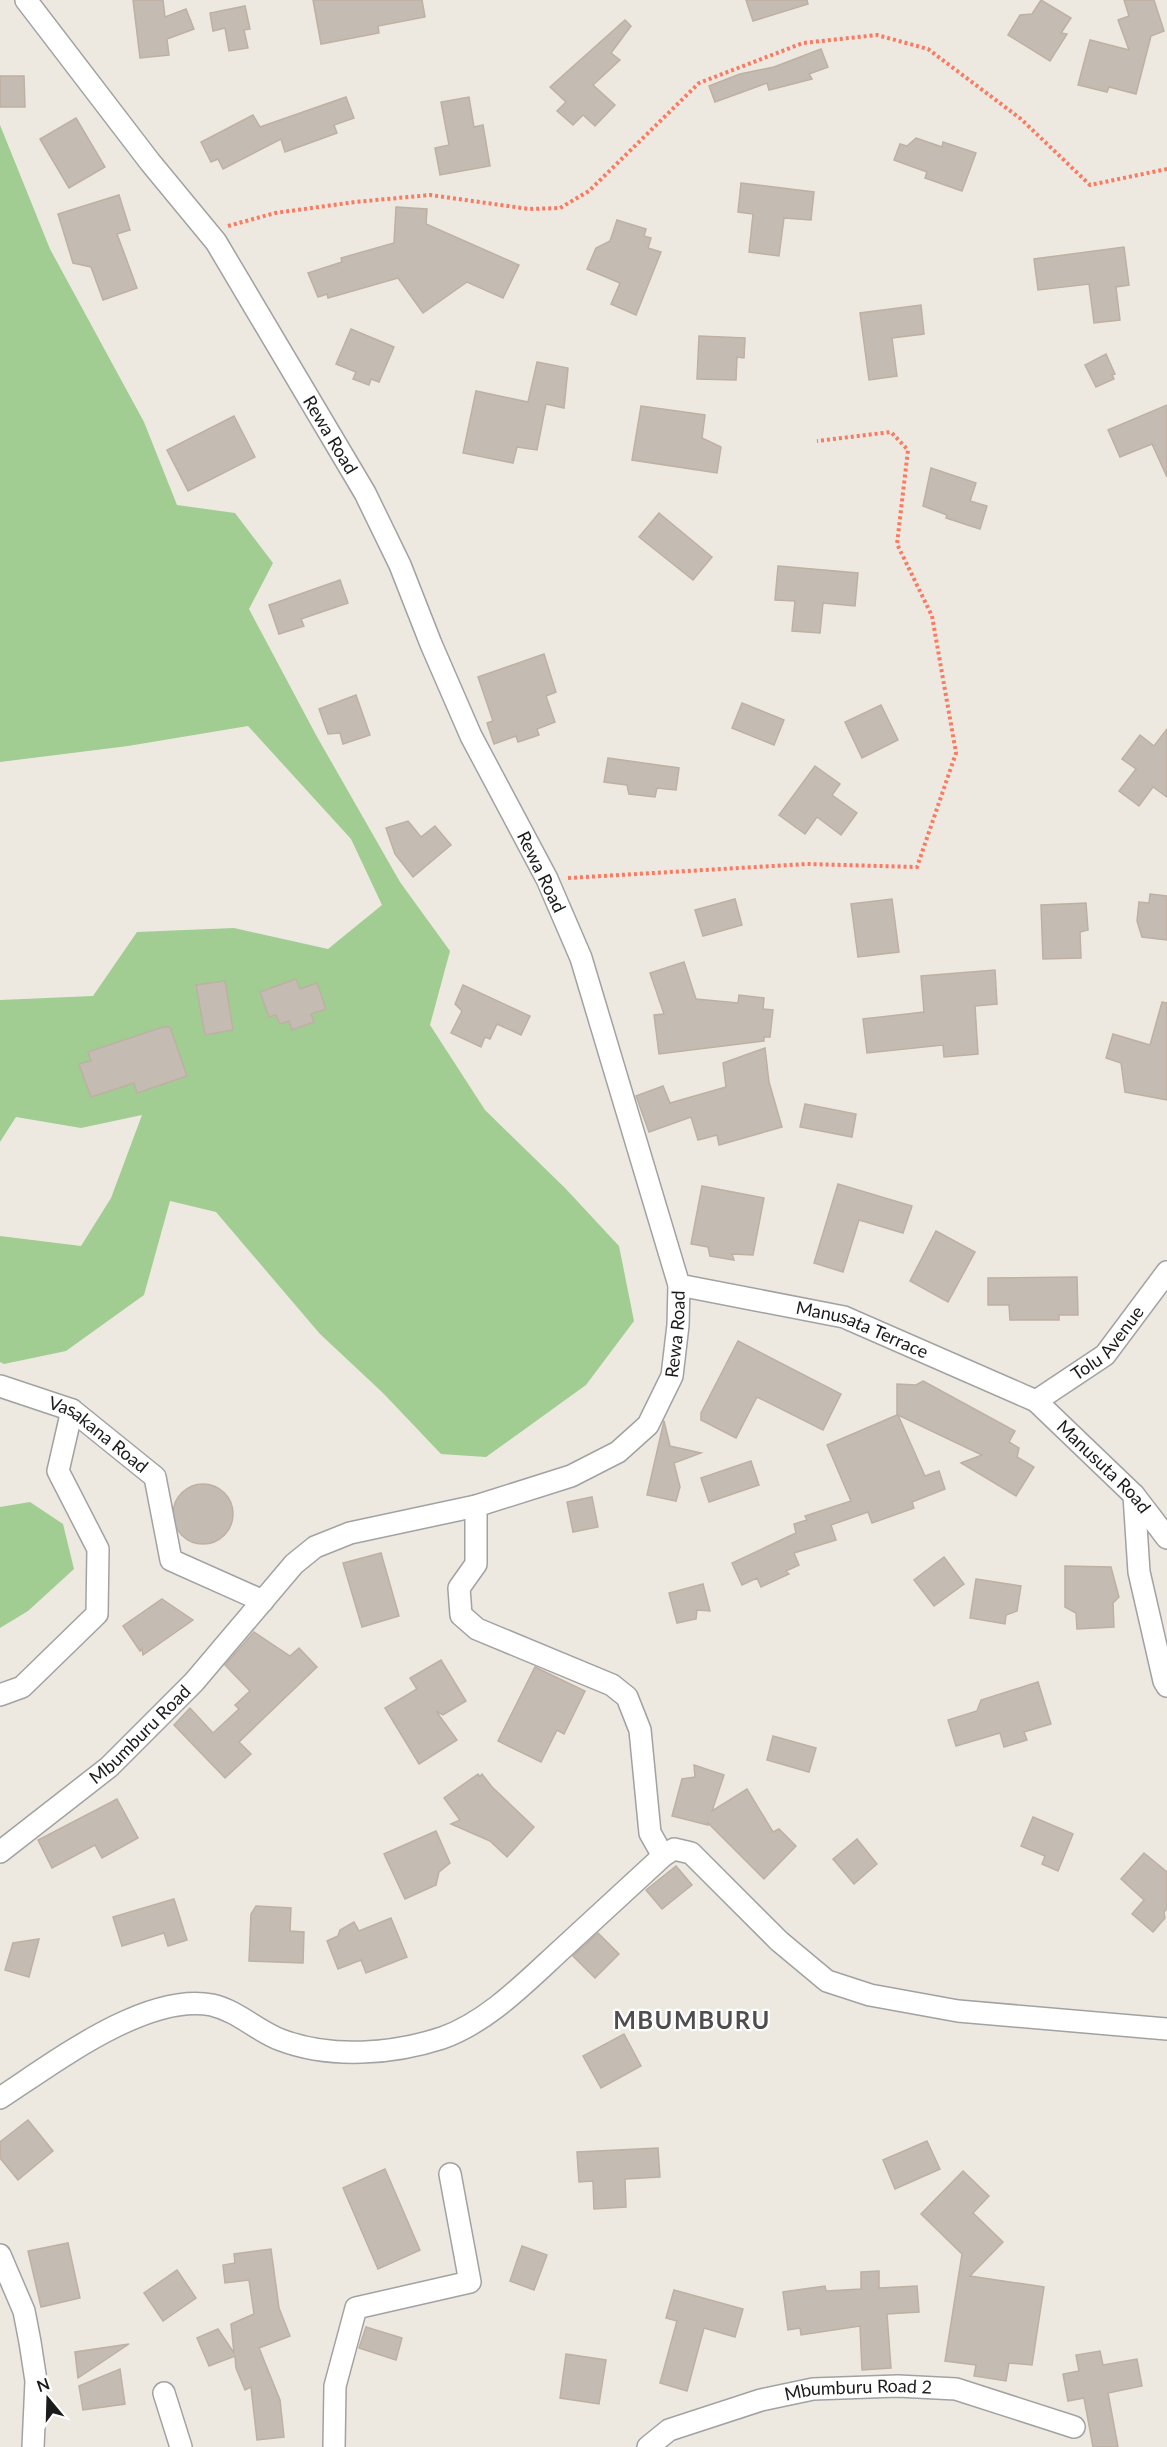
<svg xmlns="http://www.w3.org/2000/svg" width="1167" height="2447" font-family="Lato,sans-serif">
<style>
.forest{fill:#a1cd93}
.building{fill:#c4bcb3;stroke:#beb0a2;stroke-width:1.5}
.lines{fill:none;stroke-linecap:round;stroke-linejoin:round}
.minor-casing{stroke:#a2a2a2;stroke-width:24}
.path{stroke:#fb7a62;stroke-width:4;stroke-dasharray:3 3;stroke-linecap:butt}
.minor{stroke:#fff;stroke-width:21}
.labels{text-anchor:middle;stroke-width:4.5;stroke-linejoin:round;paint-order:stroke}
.street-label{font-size:18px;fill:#1b1b1b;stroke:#fff}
.district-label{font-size:24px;font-weight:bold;letter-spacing:1.5px;fill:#4e4e4e;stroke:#fff}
</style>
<rect width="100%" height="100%" fill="#ede9e0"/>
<g class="forest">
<polygon points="0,125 50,249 144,422 177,505 235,513 273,563 249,609 316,735 400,882 450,951 430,1025 485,1110 565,1188 619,1246 634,1321 586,1385 486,1457 441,1454 383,1393 320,1334 216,1212 170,1201 144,1295 66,1351 4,1364 0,1362 0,1236 81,1246 111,1198 142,1115 81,1128 16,1117 0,1142 0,1000 93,996 137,932 234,928 328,949 382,905 351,839 248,726 128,746 0,762"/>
<polygon points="30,1502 63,1524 74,1569 28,1611 0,1628 0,1507"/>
</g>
<g class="building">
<polygon points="133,0 163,0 165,17 186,9 194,29 167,39 169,55 140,58"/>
<polygon points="313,0 422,0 425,17 378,26 379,33 321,44"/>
<polygon points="746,0 807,0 808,4 753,21"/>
<polygon points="1041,0 1071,18 1061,33 1067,34 1050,61 1008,35 1020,15 1032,14"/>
<polygon points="1124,0 1154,0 1164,31 1151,36 1136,94 1109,87 1107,92 1078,85 1090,40 1129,50 1118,20 1129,16"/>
<polygon points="245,6 250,29 244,30 248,48 229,51 225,28 213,31 210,13"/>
<polygon points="625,20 631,26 611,53 620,60 593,85 615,105 595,126 583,115 573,125 557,111 566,102 550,87"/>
<polygon points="821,49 828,67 809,74 812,79 769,90 767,83 715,102 709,86 740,74 774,67"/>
<polygon points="0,76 24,76 25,107 0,107"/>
<polygon points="346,97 354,118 334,125 337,133 285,152 281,139 223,169 218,159 211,162 201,142 253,115 260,127"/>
<polygon points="469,97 474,127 483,125 490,166 440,175 435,148 449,145 441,102"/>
<polygon points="76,118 105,167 69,188 40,139"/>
<polygon points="916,138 942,147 943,142 976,153 962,191 925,178 927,172 894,160 900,144 907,146"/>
<polygon points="741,183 814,192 811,220 784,218 779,256 749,252 753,214 738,212"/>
<polygon points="119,195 130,230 117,234 137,288 103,300 91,267 73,263 58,214"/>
<polygon points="396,207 427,209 426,224 519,265 503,298 467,282 423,313 398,278 328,298 327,294 318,297 308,273 342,262 341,258 394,243"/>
<polygon points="617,220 646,229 644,236 651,238 648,248 661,252 636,315 611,304 620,283 587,269 596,248 610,241"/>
<polygon points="1124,247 1129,285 1116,287 1120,320 1094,323 1089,284 1038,290 1034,259"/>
<polygon points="921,305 924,334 892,338 897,376 869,380 860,313"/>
<polygon points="351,329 394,347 379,382 371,379 369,385 353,379 356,372 336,364"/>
<polygon points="699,336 745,338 744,358 737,357 736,380 697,379"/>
<polygon points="1106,354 1115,374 1112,375 1114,379 1096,387 1085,365"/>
<polygon points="537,362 568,368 564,408 546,404 537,450 517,447 513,463 463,453 476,391 528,402"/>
<polygon points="1167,405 1167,477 1152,444 1120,457 1108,430"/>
<polygon points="641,406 705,415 702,438 721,447 717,473 632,460"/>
<polygon points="234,416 255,457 188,491 167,450"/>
<polygon points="931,468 976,483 970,501 987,506 980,529 946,518 947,515 923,506"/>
<polygon points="659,513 712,557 693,580 639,537"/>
<polygon points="778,566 858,573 855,606 823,603 820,633 792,631 795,601 775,600"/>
<polygon points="340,580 348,603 301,619 304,626 279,634 269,605"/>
<polygon points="544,654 556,692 546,696 555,722 537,729 539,735 518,742 516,736 494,744 487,723 493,721 478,677"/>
<polygon points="356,695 370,735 343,744 340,733 328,734 319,709"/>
<polygon points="742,703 784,720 774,745 732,728"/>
<polygon points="881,705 898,740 862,758 845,722"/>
<polygon points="1167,729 1167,797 1153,787 1139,806 1119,791 1136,769 1122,759 1140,735 1154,746"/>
<polygon points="608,758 679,768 676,790 657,788 655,797 629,794 627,785 604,782"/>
<polygon points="815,766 840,784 832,795 857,813 841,835 817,817 805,834 779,815"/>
<polygon points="408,821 421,837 435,826 451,845 413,877 395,854 386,828"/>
<polygon points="1150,894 1167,896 1167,940 1142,937 1137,921 1139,902 1149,903"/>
<polygon points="735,899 742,925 703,936 695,910"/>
<polygon points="892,899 899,952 858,957 851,904"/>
<polygon points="1086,903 1088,930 1080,932 1081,958 1043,959 1041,905"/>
<polygon points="684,962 696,999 738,1003 739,995 764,998 763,1009 773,1010 770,1037 764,1037 764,1041 659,1054 654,1015 664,1014 650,973"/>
<polygon points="995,970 997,1004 975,1006 978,1054 944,1057 943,1045 867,1053 863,1019 924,1012 921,976"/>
<polygon points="296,979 300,989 317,983 326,1009 311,1014 314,1022 292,1030 289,1021 280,1024 276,1015 269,1017 260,992"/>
<polygon points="225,981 233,1030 205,1035 196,985"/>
<polygon points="463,985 530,1016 521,1035 497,1024 490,1039 485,1037 481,1047 451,1033 462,1011 455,1004"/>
<polygon points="1162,1002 1167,1003 1167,1100 1125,1092 1121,1063 1106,1058 1113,1034 1150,1045"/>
<polygon points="163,1027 170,1027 187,1076 137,1093 134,1083 91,1097 79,1064 91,1061 88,1052"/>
<polygon points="765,1048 769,1082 782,1127 719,1145 717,1135 698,1140 691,1117 649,1132 636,1096 663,1086 670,1103 726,1087 723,1063"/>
<polygon points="805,1104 856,1114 852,1137 800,1127"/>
<polygon points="838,1184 912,1206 903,1233 859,1220 843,1272 814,1263"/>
<polygon points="702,1186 764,1198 753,1255 732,1254 734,1260 710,1256 708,1247 691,1244"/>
<polygon points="936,1231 975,1252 948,1302 910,1281"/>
<polygon points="1077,1277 1078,1315 1059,1315 1059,1320 1010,1320 1009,1305 988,1305 988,1278"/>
<polygon points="738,1341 841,1394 823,1430 757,1397 736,1438 701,1420 701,1413"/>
<polygon points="923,1381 1015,1431 1009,1442 1019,1448 1017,1457 1034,1467 1016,1496 961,1463 982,1455 898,1415 925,1476 939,1471 945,1489 912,1502 914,1508 872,1523 868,1512 831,1525 836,1540 794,1553 799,1565 786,1571 789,1574 761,1587 757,1578 742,1585 732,1563 796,1533 794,1524 807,1520 805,1516 851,1501 827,1445 897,1415 897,1384 916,1385"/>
<polygon points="664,1421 670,1446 701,1453 674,1463 680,1487 676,1501 647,1495"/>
<polygon points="751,1461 759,1485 709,1502 701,1478"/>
<circle cx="203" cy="1514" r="30"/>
<polygon points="592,1497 598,1527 573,1532 567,1502"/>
<polygon points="381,1553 399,1616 362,1627 343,1563"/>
<polygon points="944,1557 964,1584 934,1606 914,1580"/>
<polygon points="1065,1566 1111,1567 1119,1597 1113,1603 1114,1627 1077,1629 1076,1613 1065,1607"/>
<polygon points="976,1579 1021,1586 1017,1611 1006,1615 1005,1624 970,1618"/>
<polygon points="703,1584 710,1611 697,1610 696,1619 677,1623 669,1593"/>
<polygon points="162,1599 193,1620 143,1655 142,1649 140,1651 123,1626"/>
<polygon points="254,1632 290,1656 299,1648 317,1667 239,1742 251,1754 225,1778 174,1725 190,1708 213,1733 239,1709 235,1705 250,1691 225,1665"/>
<polygon points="441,1660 466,1701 443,1715 436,1711 457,1740 419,1764 385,1708 417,1689 410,1678"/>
<polygon points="535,1667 585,1691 564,1734 557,1730 541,1762 498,1741"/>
<polygon points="1038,1682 1051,1724 1024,1732 1027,1740 1004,1747 1000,1733 956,1746 948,1720 977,1711 981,1700"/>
<polygon points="773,1736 816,1748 809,1772 767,1760"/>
<polygon points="694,1765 724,1775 712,1811 747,1789 773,1832 779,1829 796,1846 764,1879 708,1823 708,1825 672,1816 682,1779 695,1777"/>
<polygon points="478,1774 480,1777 482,1774 492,1787 534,1827 507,1857 490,1841 451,1824 460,1820 444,1798"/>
<polygon points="117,1799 138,1838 102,1858 95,1845 52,1868 38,1840"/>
<polygon points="1033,1817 1073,1834 1058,1871 1042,1864 1045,1856 1021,1846"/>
<polygon points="436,1831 450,1863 439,1872 436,1885 405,1899 384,1854"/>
<polygon points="857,1839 877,1864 854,1884 833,1859"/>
<polygon points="1144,1853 1167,1872 1167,1909 1164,1912 1165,1918 1153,1932 1132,1914 1144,1900 1121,1879"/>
<polygon points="676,1866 692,1885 662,1909 646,1890"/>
<polygon points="174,1899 187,1940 168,1946 164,1933 122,1946 113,1917"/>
<polygon points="256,1906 291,1908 290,1931 304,1932 303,1963 249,1961 251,1914"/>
<polygon points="391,1918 407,1957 366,1973 361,1960 338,1969 327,1941 338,1936 340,1930 354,1922 359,1931"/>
<polygon points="598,1933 619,1954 595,1978 573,1956"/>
<polygon points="39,1939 29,1977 5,1970 13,1943"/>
<polygon points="624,2034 641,2066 601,2088 583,2056"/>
<polygon points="28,2120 53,2151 18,2180 0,2158 0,2142"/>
<polygon points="927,2141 940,2169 895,2189 883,2160"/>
<polygon points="658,2148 660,2177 625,2179 626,2207 594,2209 593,2181 579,2182 577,2152"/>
<polygon points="385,2169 420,2250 378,2269 343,2188"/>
<polygon points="963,2171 989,2196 973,2213 1003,2242 970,2276 1044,2287 1032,2365 1009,2363 1006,2381 974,2376 976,2365 945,2361 962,2254 921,2214"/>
<polygon points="68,2243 80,2298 41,2307 28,2251"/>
<polygon points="522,2246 547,2255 534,2290 510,2281"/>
<polygon points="271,2249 279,2308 290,2336 259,2348 280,2400 284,2437 257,2440 251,2387 245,2390 236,2368 235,2356 209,2366 197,2338 218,2329 234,2353 231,2324 254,2314 249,2280 225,2283 223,2265 235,2263 234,2254"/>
<polygon points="177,2270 196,2298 163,2321 144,2293"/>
<polygon points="879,2271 879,2288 917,2286 919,2312 887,2314 891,2368 862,2370 860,2326 801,2335 800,2328 788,2330 783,2292 825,2286 826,2291 861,2289 861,2272"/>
<polygon points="674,2290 743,2309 735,2337 704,2328 687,2391 660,2383 677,2321 666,2318"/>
<polygon points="366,2327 402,2338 396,2360 359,2348"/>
<polygon points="129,2344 78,2378 75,2352"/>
<polygon points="1100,2351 1103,2365 1137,2359 1142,2386 1108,2393 1118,2447 1093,2447 1084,2398 1068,2401 1063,2374 1079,2371 1076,2355"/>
<polygon points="566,2354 606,2360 599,2404 560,2398"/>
<polygon points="120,2369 125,2404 83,2410 79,2386"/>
</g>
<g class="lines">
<g class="minor-casing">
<g id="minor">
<path id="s1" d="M679 1285 844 1317 1036 1401 1134 1495 1167 1538"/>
<path id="s2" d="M0 1386 72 1410 155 1477 171 1560 263 1601"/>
<path id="s3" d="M1036 1401 1105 1355 1167 1272"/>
<polyline points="1134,1495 1139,1572 1164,1681 1167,1686"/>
<polyline points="476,1506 476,1564 459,1588 461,1615 477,1629 612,1685 627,1697 640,1730 650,1833 663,1856"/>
<polyline points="0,1695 22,1687 97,1614 98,1549 58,1471 72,1410"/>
<path id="s4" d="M0 1852 109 1767 194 1682 294 1564 315 1547 350 1533 476 1506 571 1476 618 1452 648 1425 672 1376 678 1325 679 1285 581 958 547 879 471 736 431 644 400 565 365 493 216 242 150 162 26 0"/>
<path d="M0 2098C54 2063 146 1992 212 2005 238 2011 257 2031 281 2040 331 2059 393 2054 442 2038 488 2022 528 1980 562 1949 596 1918 629 1887 663 1856L674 1849 691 1853 779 1941 827 1981 870 1995 958 2011 1167 2029"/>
<polyline points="0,2255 24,2311 30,2342 36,2381 33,2447"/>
<polyline points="164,2393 181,2447"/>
<polyline points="334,2447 335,2386 356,2308 470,2282 450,2174"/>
<path id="s5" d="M648 2447 669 2430 761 2400 813 2389 898 2386 956 2389 1074 2427"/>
</g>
</g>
<g class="path">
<polyline points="228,226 275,213 355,202 430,195 529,209 560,208 589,191 699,83 803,43 877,35 928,49 1021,119 1090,185 1167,169"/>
<polyline points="568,878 807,864 917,867 956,753 932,616 897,544 908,450 891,432 817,441"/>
</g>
<use href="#minor" class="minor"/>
</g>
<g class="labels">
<g class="street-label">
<text transform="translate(330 435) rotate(59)" y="6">Rewa Road</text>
<text transform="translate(541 872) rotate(64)" y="6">Rewa Road</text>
<text dy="6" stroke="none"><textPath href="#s1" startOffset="189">Manusata Terrace</textPath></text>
<text dy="6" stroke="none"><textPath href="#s4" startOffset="896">Rewa Road</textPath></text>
<text dy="6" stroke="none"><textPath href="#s3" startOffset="93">Tolu Avenue</textPath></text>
<text dy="6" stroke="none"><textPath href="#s2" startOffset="111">Vasakana Road</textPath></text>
<text dy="6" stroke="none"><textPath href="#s1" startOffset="472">Manusuta Road</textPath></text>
<text dy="6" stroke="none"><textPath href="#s4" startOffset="183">Mbumburu Road</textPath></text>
<text dy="6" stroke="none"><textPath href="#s5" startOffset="222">Mbumburu Road 2</textPath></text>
</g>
<g class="district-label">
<text x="692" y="2029">MBUMBURU</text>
</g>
</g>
<g transform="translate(48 2399) rotate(341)" stroke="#ffffff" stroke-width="4.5" paint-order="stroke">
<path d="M0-4.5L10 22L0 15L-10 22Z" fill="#1b1b1b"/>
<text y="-9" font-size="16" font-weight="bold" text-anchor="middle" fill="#1b1b1b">N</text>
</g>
</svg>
